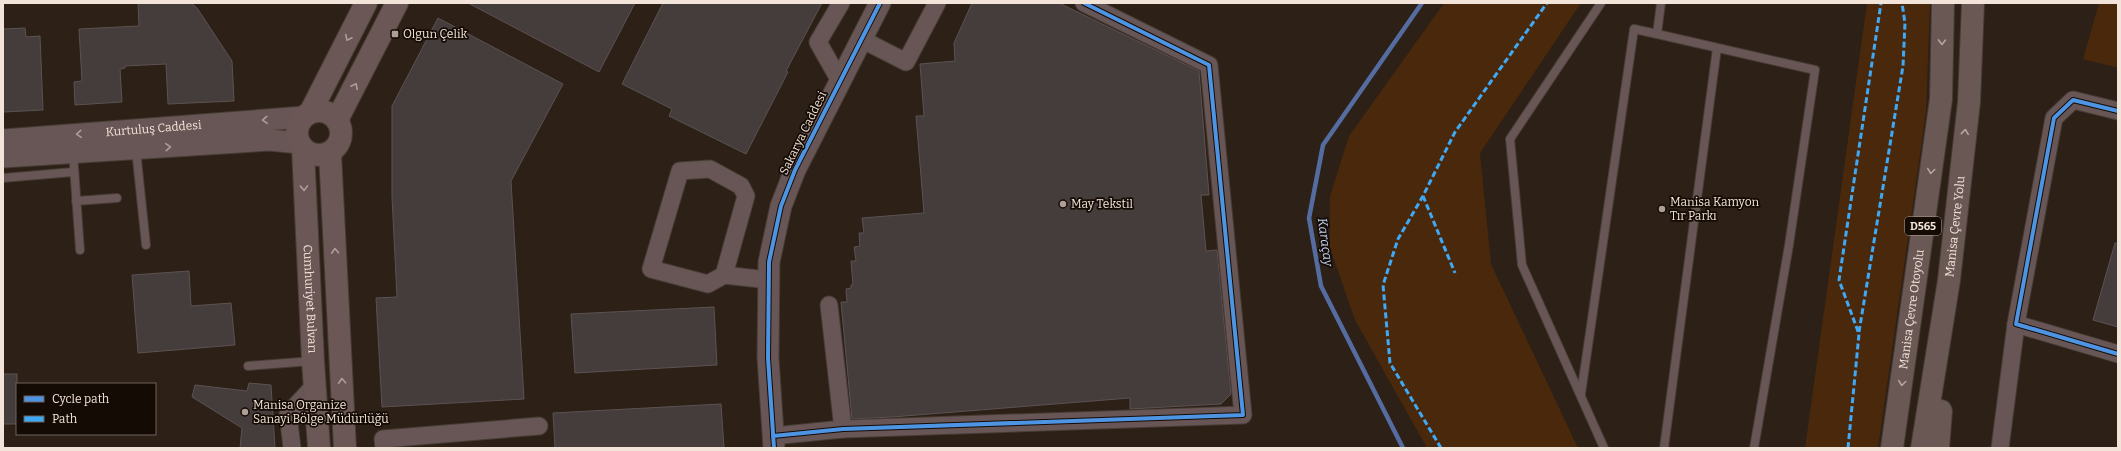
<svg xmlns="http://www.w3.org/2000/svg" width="2121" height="451" font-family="Bitter,serif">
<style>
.green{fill:#49280c}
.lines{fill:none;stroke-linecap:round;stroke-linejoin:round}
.stream{stroke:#556ca0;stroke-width:4.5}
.building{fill:#453c3c;stroke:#5c5252}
.service-casing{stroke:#463c34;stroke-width:10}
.minor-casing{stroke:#463c34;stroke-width:19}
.tertiary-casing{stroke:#463c34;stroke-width:23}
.secondary-casing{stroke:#463c34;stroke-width:24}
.trunk-casing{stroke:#463c34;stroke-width:24}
.service{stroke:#675655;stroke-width:8}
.minor{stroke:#675655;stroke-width:17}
.tertiary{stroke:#675655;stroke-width:21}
.secondary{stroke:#6a5756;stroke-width:22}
.trunk{stroke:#6a5855;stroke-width:22}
.quiet{stroke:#3fa9f5;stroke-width:3;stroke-dasharray:6 3;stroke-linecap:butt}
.cycleway-casing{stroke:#150b05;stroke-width:6}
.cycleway{stroke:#4d94e3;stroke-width:4}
.oneway{stroke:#ae9e98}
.oneway2{stroke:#b5a59e}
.oneway3{stroke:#ad9d97}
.poi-dot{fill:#ad9f95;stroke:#150b05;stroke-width:1.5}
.labels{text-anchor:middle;stroke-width:3.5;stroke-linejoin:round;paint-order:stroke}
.shield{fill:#150b05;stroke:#b0a399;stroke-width:1}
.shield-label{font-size:11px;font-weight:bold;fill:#f3e4d9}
.poi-label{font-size:12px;fill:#f3e4d9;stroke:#150b05;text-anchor:start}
.street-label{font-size:12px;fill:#f3e4d9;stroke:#150b05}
.water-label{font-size:13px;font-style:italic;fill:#c3d3f5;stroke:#150b05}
</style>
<rect width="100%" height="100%" fill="#2c2017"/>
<g class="green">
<polygon points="1444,3 1581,3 1480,153 1491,264 1578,448 1427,448 1355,320 1330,248 1330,196 1349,136"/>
<polygon points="1867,3 1930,3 1926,112 1878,448 1805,448"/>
<polygon points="2099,3 2118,3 2118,68 2083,59"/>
</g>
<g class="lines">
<polyline class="stream" points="1403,448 1321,286 1309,218 1323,145 1422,3"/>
</g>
<g class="building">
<polygon points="138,3 191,3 197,8 232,61 234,101 168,104 166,64 125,66 125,68 120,69 122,102 75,105 74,82 82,81 79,29 139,26"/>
<polygon points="468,3 635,3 599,72"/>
<polygon points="663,3 822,3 786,71 788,72 746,154 669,116 672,109 622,84"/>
<polygon points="972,3 1059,3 1199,71 1209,195 1201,195 1206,251 1217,250 1231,394 1221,404 1130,409 1130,398 892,417 852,419 841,302 847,302 846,289 851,288 851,285 853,285 851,261 856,261 854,247 860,246 859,233 864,233 862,218 924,213 916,116 924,116 920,64 955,61 954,43"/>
<polygon points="438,18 563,84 511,181 524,399 382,407 376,298 397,297 392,197 392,106"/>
<polygon points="25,28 26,37 40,36 43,110 3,112 3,29"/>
<polygon points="2115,243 2118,243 2118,327 2093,320"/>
<polygon points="189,271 191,306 231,303 235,345 138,353 132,275"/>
<polygon points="714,307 717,365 575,373 571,314"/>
<rect x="3" y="374" width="14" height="50"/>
<polygon points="249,383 271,385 275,448 240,448 242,428 192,397 195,385 247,391"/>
<polygon points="721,404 724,448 555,448 553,413"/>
</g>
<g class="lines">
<g class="service-casing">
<g id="service">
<polyline points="1601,3 1510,139 1522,265 1604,448"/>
<polyline points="1661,3 1657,34 1815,70 1789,245 1754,448"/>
<polyline points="136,150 146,245"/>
<polyline points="73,153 80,250"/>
<polyline points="3,178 73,172"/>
<polyline points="76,201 117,198"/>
<polyline points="248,366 312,361"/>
<polyline points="1581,394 1634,29 1657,34"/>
<polyline points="1664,448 1717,48"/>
</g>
</g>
<g class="minor-casing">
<g id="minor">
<polyline points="861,39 906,62 937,3"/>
<polyline points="840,81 818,42 841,3"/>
<polyline points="2118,111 2073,100 2054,118 2016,324 2118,354"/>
<polyline points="724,275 746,196 741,186 710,169 680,171 651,269 708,284 724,275 769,280"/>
<polyline points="829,305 843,429"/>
<polyline points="773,436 843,429 1243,415 1209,65 1084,3"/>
<polyline points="292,448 288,414 315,385"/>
<polyline points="384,448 383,439 539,426"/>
<polyline points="2000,448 2016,324"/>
</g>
</g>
<g class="tertiary-casing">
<g id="tertiary">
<path id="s1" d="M3 140 304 117"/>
<polyline points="3,157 270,140 299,143"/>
<polyline points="774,448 768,358 769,262 781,206 795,170 880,3"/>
</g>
</g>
<g class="secondary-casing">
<g id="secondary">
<circle cx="319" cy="133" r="22"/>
<polyline points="310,113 366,3"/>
<polyline points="337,120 397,3"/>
<path id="s2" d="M303 149 313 361 319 448"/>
<polyline points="330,153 345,448"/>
</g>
</g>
<g class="trunk-casing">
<g id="trunk">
<path id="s3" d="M1892 448 1941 99 1943 3"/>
<path id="s4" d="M1922 448 1949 280 1969 102 1973 3"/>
<polyline points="1938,448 1941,411"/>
</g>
</g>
<use href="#service" class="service"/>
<use href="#minor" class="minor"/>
<use href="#tertiary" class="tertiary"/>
<use href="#secondary" class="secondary"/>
<use href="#trunk" class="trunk"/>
<g class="quiet">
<polyline points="1423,196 1455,273"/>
<polyline points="1859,332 1903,66 1905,23 1902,3"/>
<polyline points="1441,448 1390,363 1383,285 1398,239 1423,196 1455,132 1547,3"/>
<polyline points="1848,448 1859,334 1839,280 1881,3"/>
</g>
<g class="cycleway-casing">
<g id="cycleway">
<polyline points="2118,111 2073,100 2054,118 2016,324 2118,354"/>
<polyline points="773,436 843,429 1243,415 1209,65 1084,3"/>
<polyline points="774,448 768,358 769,262 781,206 795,170 880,3"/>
</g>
</g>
<use href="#cycleway" class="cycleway"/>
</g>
<defs><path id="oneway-chevron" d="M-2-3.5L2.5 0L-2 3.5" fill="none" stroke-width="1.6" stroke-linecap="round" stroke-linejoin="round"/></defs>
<g class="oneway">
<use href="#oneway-chevron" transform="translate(348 38) rotate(117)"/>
<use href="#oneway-chevron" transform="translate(355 86) rotate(-63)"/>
<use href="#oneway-chevron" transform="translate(304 188) rotate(88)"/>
<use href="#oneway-chevron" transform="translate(335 251) rotate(-93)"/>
<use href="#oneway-chevron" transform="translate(342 381) rotate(-93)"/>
</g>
<g class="oneway2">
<use href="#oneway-chevron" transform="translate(1942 42) rotate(91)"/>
<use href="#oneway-chevron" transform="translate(1965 132) rotate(-84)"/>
<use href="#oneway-chevron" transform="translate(1931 171) rotate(98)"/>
<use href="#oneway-chevron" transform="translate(1902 383) rotate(98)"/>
</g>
<g class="oneway3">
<use href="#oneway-chevron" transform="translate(265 120) rotate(176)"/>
<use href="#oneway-chevron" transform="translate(79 134) rotate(176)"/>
<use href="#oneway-chevron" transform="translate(168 147) rotate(-4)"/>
</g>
<g class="poi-dot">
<rect x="391" y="30" width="8" height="8" rx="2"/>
<circle cx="1063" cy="204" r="4"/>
<circle cx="1662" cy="209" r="4"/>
<circle cx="245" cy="412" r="4"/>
</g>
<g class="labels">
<rect class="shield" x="1905" y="217" width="36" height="18" rx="3"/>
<g class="shield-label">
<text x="1923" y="230">D565</text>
</g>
<g class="poi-label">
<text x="403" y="38">Olgun Çelik</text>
<text x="1670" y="206">Manisa Kamyon<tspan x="1670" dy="14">Tır Parkı</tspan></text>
<text x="1071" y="208">May Tekstil</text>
<text x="253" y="409">Manisa Organize<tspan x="253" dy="14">Sanayi Bölge Müdürlüğü</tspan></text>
</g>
<g class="street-label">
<text dy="4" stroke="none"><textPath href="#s1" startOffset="151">Kurtuluş Caddesi</textPath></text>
<text transform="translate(803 133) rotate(-64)" y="4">Sakarya Caddesi</text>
<text dy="4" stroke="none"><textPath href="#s4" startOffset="224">Manisa Çevre Yolu</textPath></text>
<text dy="4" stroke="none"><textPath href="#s2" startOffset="150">Cumhuriyet Bulvarı</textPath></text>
<text dy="4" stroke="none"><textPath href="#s3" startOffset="140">Manisa Çevre Otoyolu</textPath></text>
</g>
<g class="water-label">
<text transform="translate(1326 242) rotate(82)" y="5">Karaçay</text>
</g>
</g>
<rect width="2121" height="451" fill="none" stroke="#f3e4d9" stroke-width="8"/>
<rect x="16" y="383" width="140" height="52" fill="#150b05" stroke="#6e625a"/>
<rect x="24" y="396" width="20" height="6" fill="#4d94e3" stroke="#6e625a"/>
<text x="52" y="403" font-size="12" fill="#f3e4d9">Cycle path</text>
<rect x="24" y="416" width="20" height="6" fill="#3fa9f5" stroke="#6e625a"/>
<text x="52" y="423" font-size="12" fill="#f3e4d9">Path</text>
</svg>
